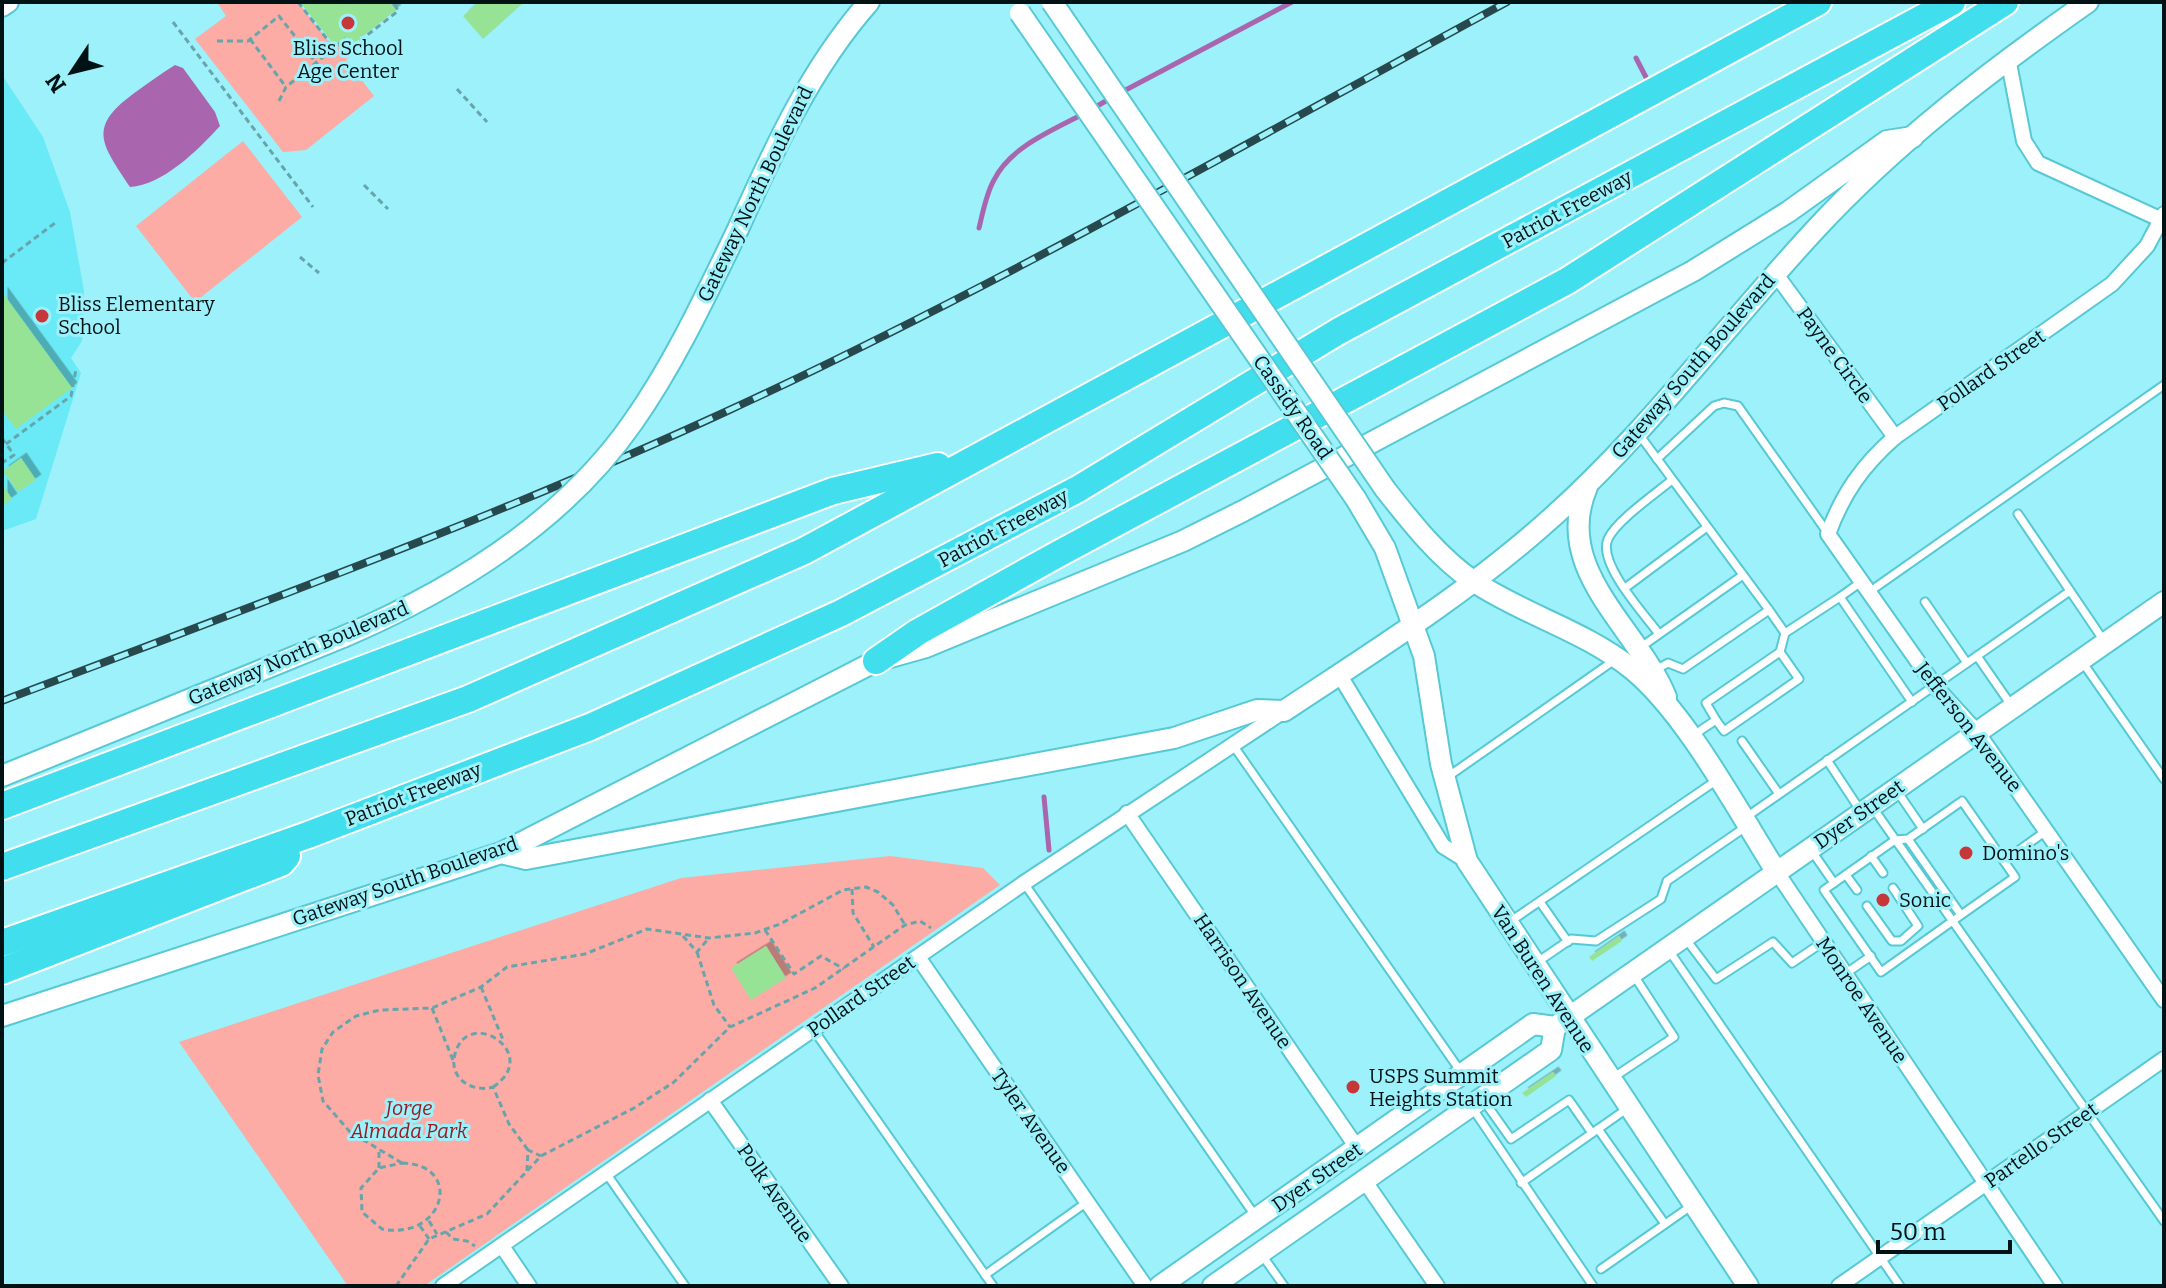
<svg xmlns="http://www.w3.org/2000/svg" width="2166" height="1288" font-family="Bitter,serif">
<style>
.built{fill:#6aeaf6}
.green{fill:#fcaba5}
.water{fill:#a966ae}
.lines{fill:none;stroke-linecap:round;stroke-linejoin:round}
.stream{stroke:#a966ae;stroke-width:5}
.building{fill:#97e396;filter:url(#shadow)}
.lane-casing{stroke:#57c9d4;stroke-width:11}
.street-casing{stroke:#57c9d4;stroke-width:18}
.secondary-casing{stroke:#57c9d4;stroke-width:24}
.highway-casing{stroke:#fff;stroke-width:30}
.path{stroke:#67a5ab;stroke-width:3;stroke-dasharray:6 4;stroke-linecap:butt}
.lane{stroke:#fff;stroke-width:7}
.street{stroke:#fff;stroke-width:14}
.secondary{stroke:#fff;stroke-width:20}
.highway{stroke:#41deed;stroke-width:26}
.rail-casing{stroke:#27494d;stroke-width:8}
.rail{stroke:#9cf1fa;stroke-width:5;stroke-dasharray:15;stroke-linecap:butt}
.secondary-bridge-casing{stroke:#57c9d4;stroke-width:24;stroke-linecap:butt}
.secondary-bridge{stroke:#fff;stroke-width:20}
.poi-dot{fill:#c6373a;stroke:#9cf1fa;stroke-width:3}
.labels{text-anchor:middle;stroke-width:6;stroke-linejoin:round;paint-order:stroke}
.poi-label{font-size:20px;fill:#001214;stroke:#9cf1fa;text-anchor:start}
.street-label{font-size:20px;fill:#001214;stroke:#9cf1fa}
.park-label{font-size:20px;font-style:italic;fill:#981b22;stroke:#9cf1fa}
</style>
<defs>
<filter id="shadow"><feDropShadow dx="5.5" dy="-5.5" stdDeviation="0" flood-color="#0004"/></filter>
</defs>
<rect width="100%" height="100%" fill="#9cf1fa"/>
<polygon class="built" points="2,75 43,137 70,212 84,291 82,341 71,358 81,373 36,519 2,531"/>
<g class="green">
<polygon points="217,2 298,2 334,48 345,39 355,52 346,60 374,96 306,150 283,152 195,39 226,16"/>
<polygon points="243,141 302,217 195,302 136,226"/>
<polygon points="890,856 983,868 1000,885 424,1286 348,1286 179,1042 681,878"/>
</g>
<path class="water" d="M175 65 183 68 215 112 220 126C198 150 163 185 130 187 102 144 87 128 133 94 147 84 160 74 175 65Z"/>
<g class="lines">
<g class="stream">
<polyline points="1636,58 1650,85"/>
<polyline points="1120,93 1292,2"/>
<polyline points="1092,109 1111,98"/>
<path d="M979 228C983 212 986 194 994 180 1010 147 1053 130 1083 114"/>
<polyline points="1044,797 1049,850"/>
</g>
</g>
<g class="building">
<polygon points="300,2 389,2 396,10 352,45 346,37 335,46"/>
<polygon points="478,2 524,2 483,39 463,16"/>
<polygon points="2,292 72,388 16,429 2,410"/>
<polygon points="21,458 36,480 18,492 3,471"/>
<polygon points="2,484 12,499 2,506"/>
<polygon points="1619,936 1622,941 1592,961 1589,957"/>
<polygon points="766,946 786,978 751,1000 731,968"/>
<polygon points="1553,1072 1556,1076 1526,1097 1522,1093"/>
</g>
<g class="lines">
<g class="lane-casing">
<g id="lane">
<polyline points="1638,433 1769,610"/>
<polyline points="1657,459 1714,406 1724,403 1738,406 1827,532"/>
<polyline points="2018,514 2104,641"/>
<polyline points="1625,588 1707,527"/>
<polyline points="1869,592 2164,385"/>
<polyline points="1840,597 1861,582"/>
<polyline points="1925,602 1967,663"/>
<path d="M1659 634C1645 615 1597 563 1608 539 1616 521 1655 494 1672 480"/>
<polyline points="1641,647 1743,575"/>
<polyline points="1977,656 2011,705"/>
<polyline points="2083,663 2164,779"/>
<polyline points="1655,670 1668,663 1683,669 1769,610 1785,633 1840,597 1912,702"/>
<polyline points="1716,720 1724,731 1799,679 1780,652"/>
<polyline points="1692,736 1716,720 1706,703 1780,652 1785,633"/>
<polyline points="1742,741 1779,794"/>
<polyline points="1233,745 1461,1072"/>
<polyline points="1827,760 1860,810"/>
<polyline points="1446,778 1616,659"/>
<polyline points="1897,791 1923,829"/>
<polyline points="1873,808 2164,1221"/>
<polyline points="1745,818 2070,591"/>
<polyline points="1908,839 1961,915 2015,877 1962,801 1908,839 1895,840 1824,890 1881,972 1961,915"/>
<polyline points="1811,850 1834,883"/>
<polyline points="1871,856 1883,873"/>
<polyline points="2004,861 2046,831"/>
<polyline points="1846,875 1857,890"/>
<polyline points="1024,883 1256,1217"/>
<polyline points="1540,902 1568,942"/>
<polyline points="1867,906 1892,941 1901,941 1918,926 1893,888"/>
<polyline points="1511,921 1717,780"/>
<polyline points="1685,938 1716,979 1773,942 1792,963 1823,942"/>
<polyline points="1670,952 1900,1286"/>
<polyline points="1536,963 1571,939 1596,941 1661,899 1667,881 1747,826"/>
<polyline points="1845,974 1871,956"/>
<polyline points="813,1029 993,1286"/>
<polyline points="1614,1077 1674,1037 1633,974"/>
<polyline points="1484,1101 1511,1139 1569,1100 1592,1133"/>
<polyline points="1473,1109 1593,1286"/>
<polyline points="1598,1129 1665,1224"/>
<polyline points="606,1173 685,1286"/>
<polyline points="1521,1183 1628,1108"/>
<polyline points="1262,1255 1284,1286"/>
<polyline points="1601,1269 1691,1206"/>
<polyline points="985,1275 1087,1202"/>
</g>
</g>
<g class="street-casing">
<g id="street">
<polyline points="2008,58 2024,141 2038,163 2164,221"/>
<path d="M2164 214 2147 246 2112 284 1895 437C1863 465 1843 493 1828 534L1935 686 1977 732 2164 1000"/>
<polyline points="1775,273 1895,437"/>
<polyline points="1339,674 1443,846 1467,861"/>
<polyline points="1127,813 1358,1149"/>
<polyline points="1776,871 2055,1286"/>
<polyline points="918,957 1145,1286"/>
<polyline points="710,1100 841,1286"/>
<polyline points="1364,1180 1437,1286"/>
<polyline points="502,1246 529,1286"/>
<polyline points="443,1286 1024,883 1284,711"/>
<polyline points="1839,1286 2164,1059"/>
</g>
</g>
<g class="secondary-casing">
<g id="secondary">
<polyline points="2,6 8,2"/>
<path d="M738 229C774 149 810 69 869 2"/>
<path d="M1587 487C1551 570 1638 628 1666 697"/>
<path d="M1385 489C1411 522 1438 557 1473 581 1524 615 1583 630 1632 669 1686 713 1738 811 1776 871"/>
<polyline points="1356,499 1385,548 1424,656 1441,764 1467,861 1748,1286"/>
<polyline points="2,776 343,637"/>
<path d="M501 853 526 859 1174 738 1257 710 1284 711C1370 654 1461 597 1540 528 1642 440 1723 329 1814 231 1895 143 1991 70 2088 2"/>
<polyline points="2,1016 501,853 876,661 926,647 1183,541 1243,511 1693,271 1788,212 1887,141 1913,137"/>
<polyline points="1160,1286 1533,1024 1555,1027 2164,602"/>
<polyline points="1213,1286 1551,1050 1555,1027"/>
</g>
</g>
<g class="highway-casing">
<g id="highway">
<polyline points="876,661 918,632 1060,553 1567,281 2005,2"/>
<polyline points="2,806 833,491 938,466"/>
<polyline points="2,867 468,699 804,551 1818,2"/>
<polyline points="2,943 308,835 590,727 841,613 1078,489 1339,331 1952,2"/>
<polyline points="2,971 281,863 287,856"/>
</g>
</g>
<g class="path">
<polyline points="298,2 334,48"/>
<polyline points="173,22 313,207"/>
<polyline points="250,39 286,87"/>
<polyline points="217,41 248,41 279,16 328,78"/>
<polyline points="352,47 398,11 394,2"/>
<polyline points="457,89 487,122"/>
<polyline points="279,101 286,87 345,39 355,52"/>
<polyline points="364,185 388,209"/>
<polyline points="300,257 319,273"/>
<polyline points="2,263 55,223"/>
<polyline points="2,438 14,455 2,463"/>
<polyline points="6,444 71,396 76,369"/>
<polyline points="852,889 853,913 874,947"/>
<polyline points="765,930 794,974 821,956 844,969"/>
<polyline points="683,936 697,952 709,938"/>
<polyline points="697,952 714,1005 730,1027"/>
<polyline points="481,987 504,1042"/>
<polyline points="432,1008 453,1060"/>
<path d="M493 1087C543 1054 468 1005 455 1054 448 1079 473 1093 493 1087L509 1124 528 1150"/>
<polyline points="402,1163 350,1132 323,1101 318,1075 322,1049 333,1032 356,1016 380,1010 432,1008 481,987 507,967 585,954 647,929 709,938 755,933 780,924 843,890 866,887 878,892 893,905 905,925"/>
<path d="M402 1163C464 1164 445 1241 382 1229L362 1212 361 1188 379 1168Z"/>
<polyline points="379,1168 379,1152"/>
<polyline points="527,1171 528,1150 541,1156"/>
<polyline points="429,1221 437,1234"/>
<polyline points="420,1226 429,1239"/>
<polyline points="446,1232 453,1239 467,1241 475,1246"/>
<polyline points="396,1286 429,1239 487,1214 541,1156 634,1108 674,1082 730,1027 815,988 905,925 920,921 931,928"/>
</g>
<use href="#lane" class="lane"/>
<use href="#street" class="street"/>
<use href="#secondary" class="secondary"/>
<use href="#highway" class="highway"/>
<g class="rail-casing">
<path id="rail" d="M2 701C244 609 488 521 723 413 991 290 1248 142 1507 2"/>
</g>
<use href="#rail" class="rail"/>
<g class="secondary-bridge-casing">
<g id="secondary-bridge">
<polyline points="1052,2 1385,489"/>
<polyline points="1020,13 1356,499"/>
<path d="M343 637C453 590 563 523 633 422 675 362 706 295 738 229"/>
</g>
</g>
<use href="#secondary-bridge" class="secondary-bridge"/>
</g>
<g class="poi-dot">
<circle cx="348" cy="23" r="8"/>
<circle cx="42" cy="316" r="8"/>
<circle cx="1966" cy="853" r="8"/>
<circle cx="1883" cy="900" r="8"/>
<circle cx="1353" cy="1087" r="8"/>
</g>
<g class="labels">
<g class="poi-label">
<text x="348" y="55" text-anchor="middle">Bliss School<tspan x="348" dy="23">Age Center</tspan></text>
<text x="58" y="311">Bliss Elementary<tspan x="58" dy="23">School</tspan></text>
<text x="1982" y="860">Domino's</text>
<text x="1899" y="907">Sonic</text>
<text x="1369" y="1083">USPS Summit<tspan x="1369" dy="23">Heights Station</tspan></text>
</g>
<g class="street-label">
<text transform="translate(755 194) rotate(-64)" y="7">Gateway North Boulevard</text>
<text transform="translate(1567 209) rotate(-28)" y="7">Patriot Freeway</text>
<text transform="translate(1835 355) rotate(54)" y="7">Payne Circle</text>
<text transform="translate(1693 366) rotate(-49)" y="7">Gateway South Boulevard</text>
<text transform="translate(1991 370) rotate(-35)" y="7">Pollard Street</text>
<text transform="translate(1293 407) rotate(55)" y="7">Cassidy Road</text>
<text transform="translate(1003 528) rotate(-28)" y="7">Patriot Freeway</text>
<text transform="translate(298 653) rotate(-23)" y="7">Gateway North Boulevard</text>
<text transform="translate(1969 727) rotate(52)" y="7">Jefferson Avenue</text>
<text transform="translate(413 794) rotate(-21)" y="7">Patriot Freeway</text>
<text transform="translate(1859 814) rotate(-35)" y="7">Dyer Street</text>
<text transform="translate(405 881) rotate(-19)" y="7">Gateway South Boulevard</text>
<text transform="translate(1543 979) rotate(57)" y="7">Van Buren Avenue</text>
<text transform="translate(1243 981) rotate(56)" y="7">Harrison Avenue</text>
<text transform="translate(861 996) rotate(-35)" y="7">Pollard Street</text>
<text transform="translate(1862 1000) rotate(56)" y="7">Monroe Avenue</text>
<text transform="translate(1031 1121) rotate(55)" y="7">Tyler Avenue</text>
<text transform="translate(2041 1145) rotate(-35)" y="7">Partello Street</text>
<text transform="translate(1317 1177) rotate(-35)" y="7">Dyer Street</text>
<text transform="translate(775 1193) rotate(55)" y="7">Polk Avenue</text>
</g>
<g class="park-label">
<text x="409" y="1115">Jorge<tspan x="409" dy="23">Almada Park</tspan></text>
</g>
</g>
<rect width="2166" height="1288" fill="none" stroke="#001214" stroke-width="8"/>
<g transform="translate(72 72) rotate(235)" stroke="#9cf1fa" stroke-width="6" paint-order="stroke">
<path d="M0-6L14 30L0 20L-14 30Z" fill="#001214"/>
<text y="-12" font-size="22" font-weight="bold" text-anchor="middle" fill="#001214">N</text>
</g>
<path d="M1878 1240v12h132v-12" fill="none" stroke="#001214" stroke-width="4"/>
<text x="1890" y="1240" font-size="24" fill="#001214" stroke="#9cf1fa" stroke-width="6" paint-order="stroke">50 m</text>
</svg>
